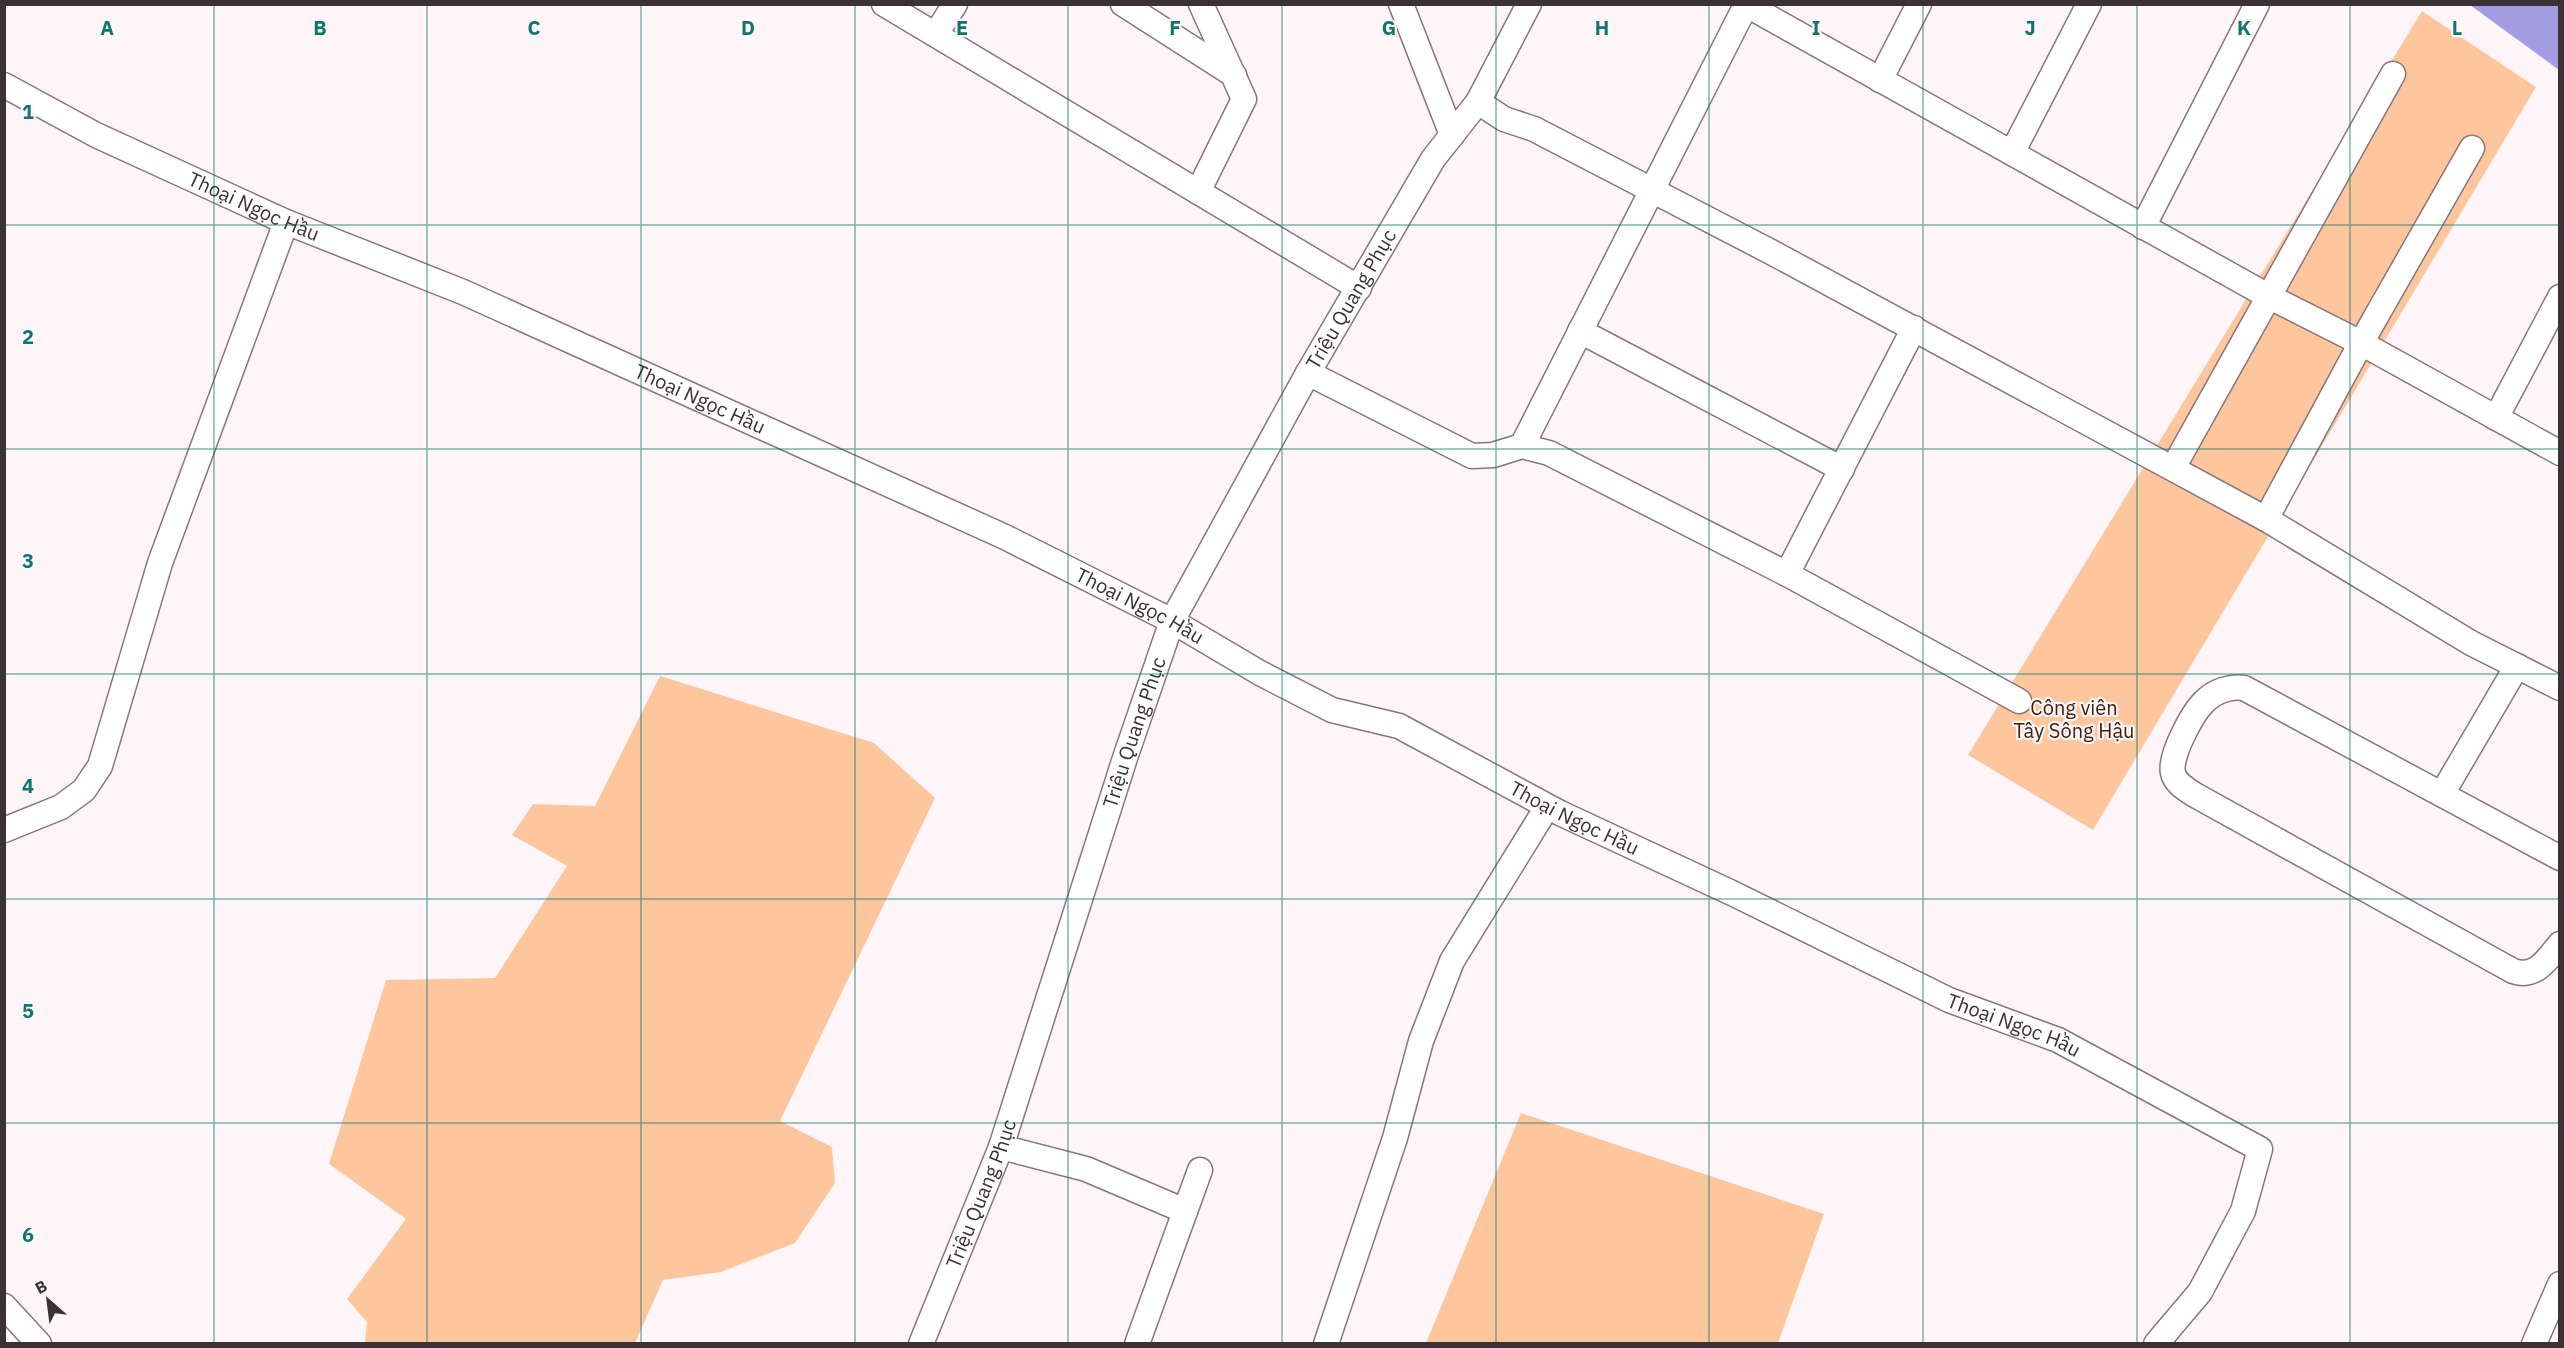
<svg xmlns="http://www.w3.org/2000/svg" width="2564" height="1348" font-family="'IBM Plex Sans',sans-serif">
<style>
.green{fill:#fec69d}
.water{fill:#a59de4}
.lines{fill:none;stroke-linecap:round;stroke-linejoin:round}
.minor-casing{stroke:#89757d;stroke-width:27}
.minor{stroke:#fff;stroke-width:24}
.grid{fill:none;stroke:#0f766e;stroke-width:1.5;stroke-opacity:0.55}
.labels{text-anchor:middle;stroke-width:4.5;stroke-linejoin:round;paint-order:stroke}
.street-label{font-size:20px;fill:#3b3235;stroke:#fef5f8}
.park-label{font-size:20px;fill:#3d230d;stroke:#fef5f8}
.grid-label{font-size:20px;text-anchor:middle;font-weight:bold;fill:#0f766e;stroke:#fef5f8;stroke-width:4.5;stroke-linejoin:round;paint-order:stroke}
</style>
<rect width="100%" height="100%" fill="#fef5f8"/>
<g class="green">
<polygon points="2422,11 2536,87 2093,830 1968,755"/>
<polygon points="660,676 874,743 935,798 780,1121 832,1147 835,1183 795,1243 721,1272 663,1280 635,1343 365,1343 367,1322 347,1299 406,1219 329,1164 386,980 495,978 567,866 512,835 533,804 595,806"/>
<polygon points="1521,1113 1824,1214 1778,1343 1426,1343"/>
</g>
<polygon class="water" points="2470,5 2559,5 2559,70"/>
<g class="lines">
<g class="minor-casing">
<g id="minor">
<polyline points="884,4 1359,288"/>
<polyline points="1123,4 1234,75"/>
<polyline points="1401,4 1452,135"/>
<polyline points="1745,4 2268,296 2361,343 2560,453"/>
<polyline points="936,34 955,4"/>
<polyline points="1880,80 1919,4"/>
<path id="s1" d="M4 85 96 135 286 222 463 292 1005 537 1172 621 1260 673 1332 710 1399 726 1560 813 1732 893 1949 1000 2058 1040 2260 1149 2243 1211 2200 1292 2156 1344"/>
<polyline points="1478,102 1504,119 1534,129 1773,253 2266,519 2471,643 2560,688"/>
<polyline points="2012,153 2089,4"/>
<polyline points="1198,192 1244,99 1201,4"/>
<polyline points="2143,227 2257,4"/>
<polyline points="1580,331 1842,469"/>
<polyline points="1308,373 1472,456 1493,455 1522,446 1549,453 1787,574 2019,701"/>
<polyline points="2496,418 2560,297"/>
<polyline points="1522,446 1746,5"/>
<polyline points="2173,468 2393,74"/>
<polyline points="2266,519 2361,343 2472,148"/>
<polyline points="1787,574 1914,328"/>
<polyline points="2442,794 2517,666"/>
<polyline points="4,830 61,807 84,790 100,766 160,563 286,222"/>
<path d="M2560 858 2244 688C2230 686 2215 691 2205 701 2193 712 2169 756 2173 773 2175 783 2187 790 2195 795L2513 971C2535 979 2547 960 2560 944"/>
<polyline points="1001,1147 1086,1169 1185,1211"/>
<polyline points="4,1306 39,1344"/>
<path id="s2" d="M921 1344 1001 1147 1125 758 1172 621 1308 373 1433 159 1478 102 1529 4"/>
<polyline points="1137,1344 1200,1170"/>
<polyline points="1326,1344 1395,1138 1421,1041 1452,961 1547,807"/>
<polyline points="2534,1344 2560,1284"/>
</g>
</g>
<use href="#minor" class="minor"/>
</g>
<path class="grid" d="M214 4V1344M427 4V1344M641 4V1344M855 4V1344M1068 4V1344M1282 4V1344M1496 4V1344M1709 4V1344M1923 4V1344M2137 4V1344M2350 4V1344M4 225H2560M4 449H2560M4 674H2560M4 899H2560M4 1123H2560"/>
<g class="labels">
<g class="street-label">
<text dy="7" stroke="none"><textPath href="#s1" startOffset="278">Thoại Ngọc Hầu</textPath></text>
<text dy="7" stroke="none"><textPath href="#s2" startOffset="1134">Triệu Quang Phục</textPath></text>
<text dy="7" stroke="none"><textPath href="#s1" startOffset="764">Thoại Ngọc Hầu</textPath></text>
<text dy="7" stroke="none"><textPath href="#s1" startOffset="1250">Thoại Ngọc Hầu</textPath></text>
<text dy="7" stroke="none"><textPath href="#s2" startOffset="648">Triệu Quang Phục</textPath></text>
<text dy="7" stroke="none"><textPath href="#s1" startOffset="1736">Thoại Ngọc Hầu</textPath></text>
<text dy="7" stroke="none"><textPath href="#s1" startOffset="2222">Thoại Ngọc Hầu</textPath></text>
<text dy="7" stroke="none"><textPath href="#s2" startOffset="162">Triệu Quang Phục</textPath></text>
</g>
<g class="park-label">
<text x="2074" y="715">Công viên<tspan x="2074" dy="23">Tây Sông Hậu</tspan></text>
</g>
</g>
<g class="grid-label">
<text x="107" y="35">A</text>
<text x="320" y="35">B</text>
<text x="534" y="35">C</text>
<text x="748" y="35">D</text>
<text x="962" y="35">E</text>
<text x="1175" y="35">F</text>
<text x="1389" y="35">G</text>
<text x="1602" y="35">H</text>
<text x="1816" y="35">I</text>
<text x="2030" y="35">J</text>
<text x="2244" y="35">K</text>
<text x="2457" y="35">L</text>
<text x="28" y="119">1</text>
<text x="28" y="344">2</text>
<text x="28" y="568">3</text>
<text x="28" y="793">4</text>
<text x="28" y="1018">5</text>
<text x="28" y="1242">6</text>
</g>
<rect width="2564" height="1348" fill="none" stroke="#3b3235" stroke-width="12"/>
<g transform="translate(48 1300) rotate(332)" stroke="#fef5f8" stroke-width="4.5" paint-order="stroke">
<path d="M0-4.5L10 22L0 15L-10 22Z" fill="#3b3235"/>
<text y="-9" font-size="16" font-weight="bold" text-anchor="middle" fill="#3b3235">B</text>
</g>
</svg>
